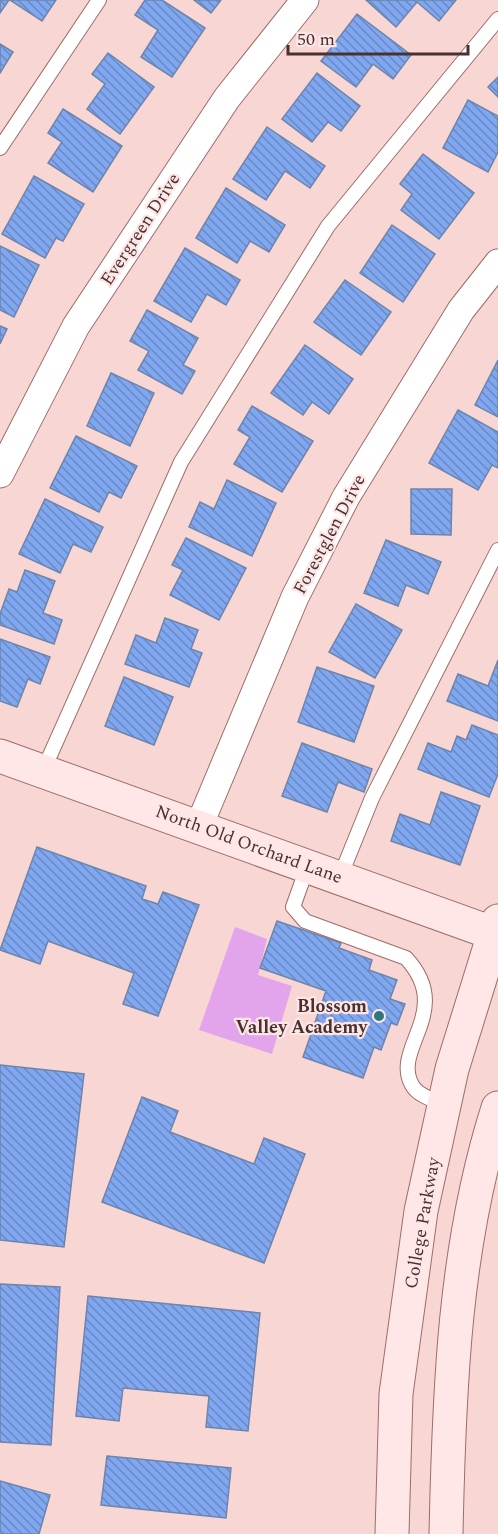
<svg xmlns="http://www.w3.org/2000/svg" width="498" height="1534" font-family="Spectral,serif">
<style>
.green{fill:#e2a5ec}
.building{fill:url(#building-back-hatch);stroke:#6e84aa;stroke-width:1.5}
.lines{fill:none;stroke-linecap:round;stroke-linejoin:round}
.lane-casing{stroke:#9d6c6a;stroke-width:16}
.street-casing{stroke:#9d6c6a;stroke-width:29}
.secondary-casing{stroke:#9d6c6a;stroke-width:35}
.lane{stroke:#fff;stroke-width:14}
.street{stroke:#fff;stroke-width:27}
.secondary{stroke:#fee7e6;stroke-width:33}
.poi-dot{fill:#2e777c;stroke:#fde6e5;stroke-width:2}
.labels{text-anchor:middle;stroke-width:4.5;stroke-linejoin:round;paint-order:stroke}
.street-label{font-size:18px;fill:#483231;stroke:#fde6e5}
.poi-label{font-size:18px;font-weight:bold;fill:#483231;stroke:#fde6e5;text-anchor:end}
</style>
<defs>
<pattern id="building-back-hatch" width="6" height="6" patternUnits="userSpaceOnUse" patternTransform="scale(1.5)"><rect width="6" height="6" fill="#7fa8f1"/><path d="M-1 5l2 2M0 0l6 6M5-1l2 2" fill="none" stroke="#6a89c4"/></pattern>
</defs>
<rect width="100%" height="100%" fill="#f8d6d4"/>
<polygon class="green" points="235,927 267,939 258,975 292,986 272,1054 199,1030"/>
<g class="building">
<polygon points="0,0 9,0 0,13"/>
<polygon points="10,0 56,0 42,21"/>
<polygon points="145,0 162,0 205,28 172,77 141,57 158,30 135,15"/>
<polygon points="194,0 221,0 211,13"/>
<polygon points="366,0 456,0 439,21 417,2 396,27"/>
<polygon points="357,14 411,55 393,79 373,64 356,87 321,61"/>
<polygon points="0,44 13,52 0,73"/>
<polygon points="108,53 154,87 120,134 87,109 105,84 92,74"/>
<polygon points="317,73 360,106 341,131 328,122 312,142 282,119"/>
<polygon points="498,77 498,97 488,87"/>
<polygon points="468,100 498,116 498,152 488,172 443,148"/>
<polygon points="63,109 122,146 93,192 48,163 62,142 48,133"/>
<polygon points="267,127 325,166 310,188 285,171 266,200 233,179"/>
<polygon points="423,154 474,193 439,239 401,210 412,194 400,184"/>
<polygon points="34,176 84,204 63,241 56,238 45,258 2,234"/>
<polygon points="226,188 285,225 269,252 250,241 237,263 196,238"/>
<polygon points="392,225 435,254 403,302 360,273"/>
<polygon points="0,246 39,265 14,317 0,310"/>
<polygon points="185,248 240,280 226,305 207,294 191,322 154,301"/>
<polygon points="345,280 391,312 361,355 314,322"/>
<polygon points="147,310 198,338 183,365 195,371 182,394 138,370 149,351 130,341"/>
<polygon points="0,326 7,329 0,344"/>
<polygon points="305,345 353,379 329,414 312,402 303,415 271,393"/>
<polygon points="498,360 498,417 475,405"/>
<polygon points="111,373 154,393 130,446 87,426"/>
<polygon points="252,406 313,441 282,492 234,464 250,437 238,430"/>
<polygon points="458,410 498,432 498,468 492,465 478,490 429,463"/>
<polygon points="76,436 137,466 121,498 109,492 99,512 50,488"/>
<polygon points="227,480 276,503 252,556 189,527 200,502 214,509"/>
<polygon points="411,489 452,489 451,535 411,534"/>
<polygon points="45,499 103,527 91,552 73,544 60,573 19,554"/>
<polygon points="186,538 246,568 219,620 170,595 183,570 172,565"/>
<polygon points="386,540 441,562 428,594 406,585 398,606 364,593"/>
<polygon points="25,570 55,581 43,613 62,620 54,644 0,625 0,614 9,589 17,592"/>
<polygon points="356,604 402,630 375,678 329,652"/>
<polygon points="165,618 198,630 191,649 202,653 189,687 125,664 136,635 156,643"/>
<polygon points="0,639 50,657 40,684 28,679 17,707 0,701"/>
<polygon points="498,660 498,721 447,701 458,674 488,686"/>
<polygon points="317,667 374,686 354,742 298,722"/>
<polygon points="124,677 173,697 154,745 105,726"/>
<polygon points="472,725 498,735 498,774 489,797 418,769 428,743 451,752 457,736 466,740"/>
<polygon points="302,743 372,769 364,792 338,782 327,812 282,796"/>
<polygon points="441,792 480,806 460,865 391,841 400,814 430,825"/>
<polygon points="37,847 146,886 142,899 158,904 163,892 199,905 158,1016 123,1004 134,973 48,941 40,964 0,950"/>
<polygon points="277,921 341,943 339,948 372,960 369,970 397,980 390,999 405,1004 397,1025 391,1023 381,1050 374,1047 363,1078 303,1057 326,991 260,968"/>
<polygon points="0,1065 84,1074 64,1247 0,1240"/>
<polygon points="142,1097 178,1111 170,1132 254,1164 264,1138 305,1154 264,1263 102,1202"/>
<polygon points="0,1284 60,1287 51,1445 0,1442"/>
<polygon points="88,1296 260,1313 248,1431 206,1427 209,1396 123,1388 119,1421 76,1416"/>
<polygon points="107,1456 231,1468 226,1518 101,1505"/>
<polygon points="0,1481 50,1495 39,1534 0,1534"/>
</g>
<g class="lines">
<g class="lane-casing">
<g id="lane">
<polyline points="0,148 99,0"/>
<polyline points="43,771 181,462 328,226 498,19"/>
<path d="M308 865 293 907 305 921 406 958C455 1011 391 1048 412 1085 418 1096 434 1100 444 1104"/>
<polyline points="340,877 372,798 498,550"/>
</g>
</g>
<g class="street-casing">
<g id="street">
<polyline points="0,474 76,326 227,98 305,0"/>
<polyline points="199,826 295,597 346,497 461,310 498,263"/>
</g>
</g>
<g class="secondary-casing">
<g id="secondary">
<polyline points="0,756 498,935"/>
<polyline points="392,1534 396,1394 421,1211 452,1069 498,921"/>
<path d="M446 1534C449 1391 454 1246 498 1108"/>
</g>
</g>
<use href="#lane" class="lane"/>
<use href="#street" class="street"/>
<use href="#secondary" class="secondary"/>
</g>
<circle class="poi-dot" cx="379" cy="1016" r="6"/>
<g class="labels">
<g class="street-label">
<text transform="translate(140 229) rotate(-57)" y="6">Evergreen Drive</text>
<text transform="translate(329 534) rotate(-62)" y="6">Forestglen Drive</text>
<text transform="translate(249 844) rotate(20)" y="6">North Old Orchard Lane</text>
<text transform="translate(422 1223) rotate(-80)" y="6">College Parkway</text>
</g>
<g class="poi-label">
<text x="367" y="1012">Blossom<tspan x="367" dy="21">Valley Academy</tspan></text>
</g>
</g>
<path d="M288 45v9h180v-9" fill="none" stroke="#483231" stroke-width="3"/>
<text x="297" y="45" font-size="18" fill="#483231" stroke="#fde6e5" stroke-width="4.5" paint-order="stroke">50 m</text>
</svg>
